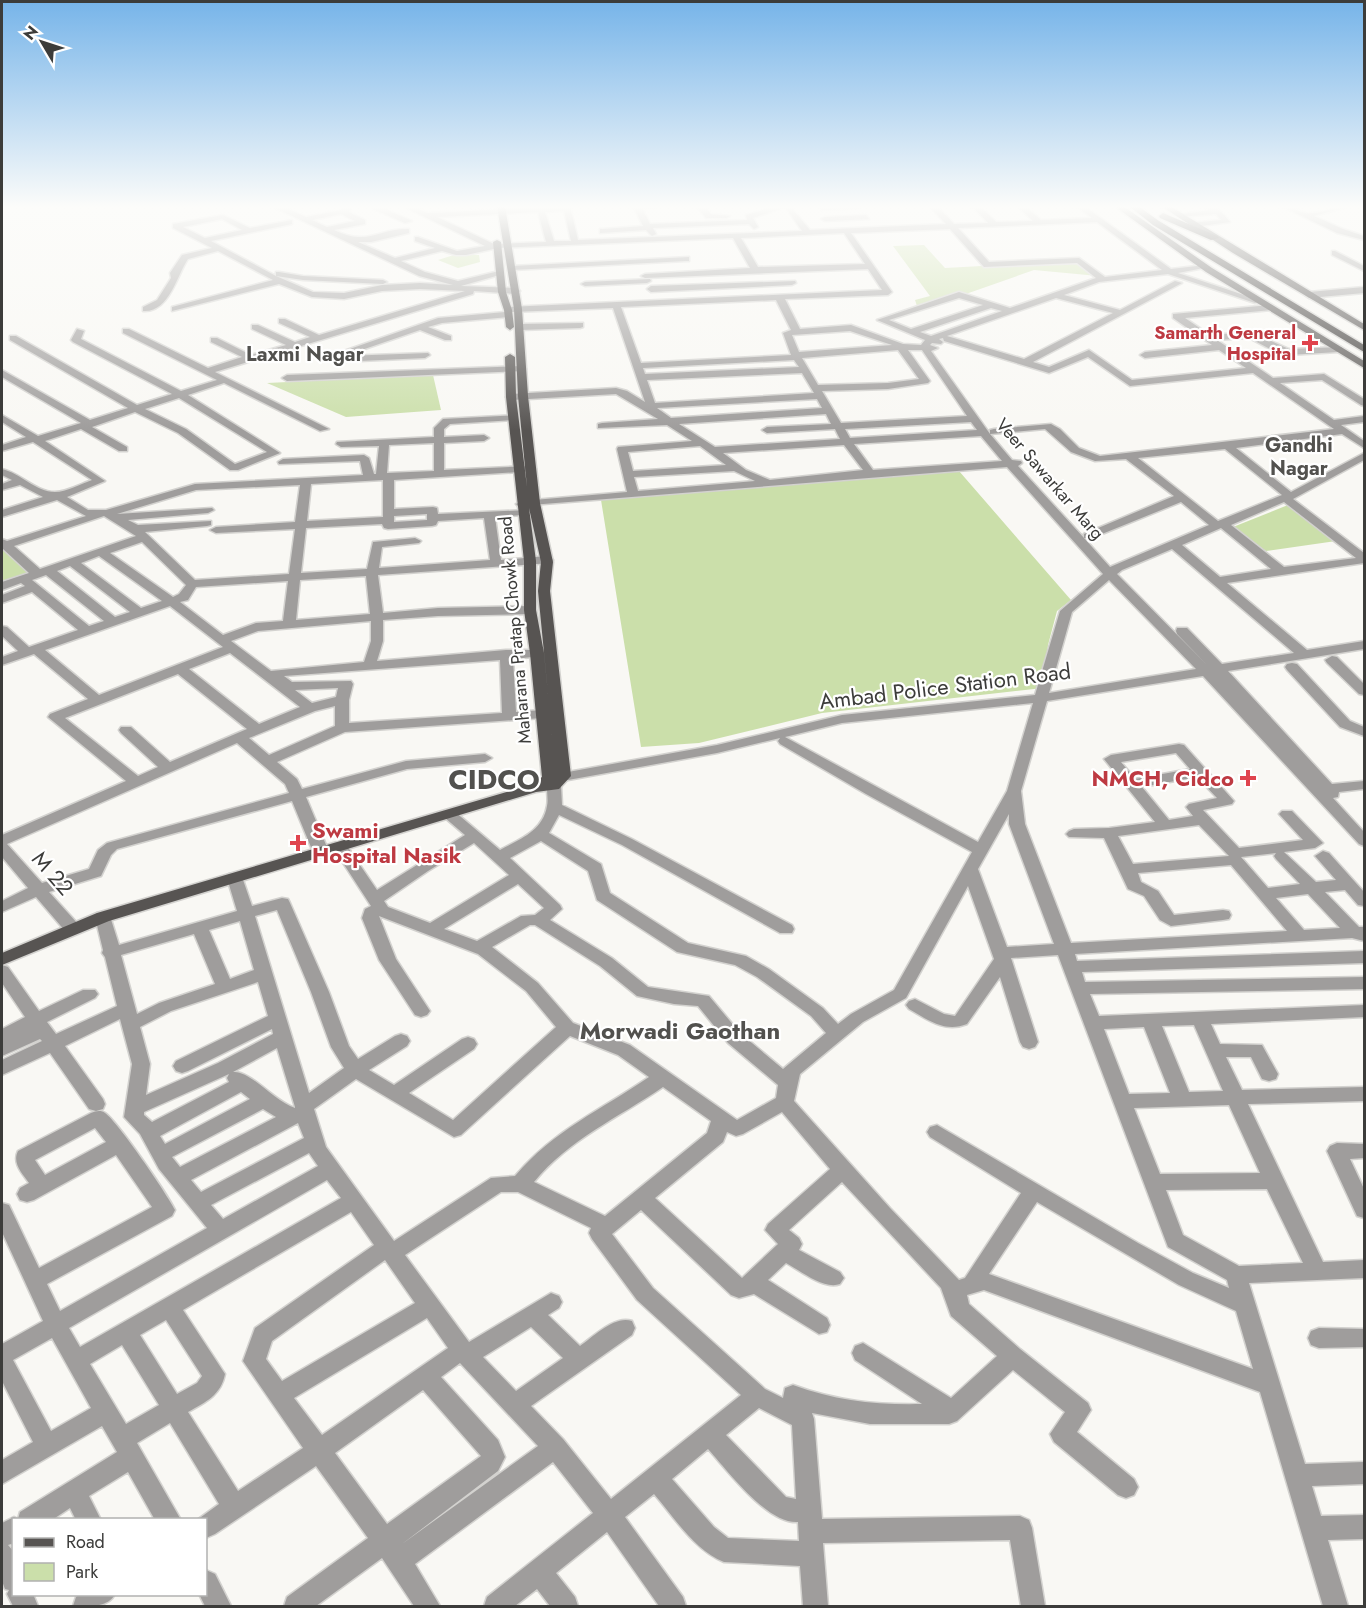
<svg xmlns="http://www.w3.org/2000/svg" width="1366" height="1608" font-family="Jost,sans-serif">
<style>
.green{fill:#cbdfaa}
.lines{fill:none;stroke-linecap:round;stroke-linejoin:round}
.minor-casing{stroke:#d3d2cf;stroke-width:3}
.major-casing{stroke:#d3d2cf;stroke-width:3}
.highway-casing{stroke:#d3d2cf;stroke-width:3}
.minor{fill:#9f9d9c;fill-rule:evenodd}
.major{fill:#575452;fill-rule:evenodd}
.highway{fill:#3e3b39;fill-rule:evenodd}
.health-dot{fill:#e0444e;stroke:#fff;stroke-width:2}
.labels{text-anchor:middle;stroke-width:4.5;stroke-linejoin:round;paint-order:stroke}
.far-health-label{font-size:18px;font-weight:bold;fill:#be3a42;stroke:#fff;text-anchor:end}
.far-street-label{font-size:18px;fill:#3c3c3a;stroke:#fff}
.far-neighbourhood-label{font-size:20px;font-weight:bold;fill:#52514e;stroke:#fff}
.street-label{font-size:22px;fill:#3c3c3a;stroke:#fff}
.health-label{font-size:22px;font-weight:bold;fill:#be3a42;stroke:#fff;text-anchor:end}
.neighbourhood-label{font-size:24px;font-weight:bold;fill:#52514e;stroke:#fff}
.district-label{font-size:28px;font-weight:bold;fill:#52514e;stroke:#fff}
</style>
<rect width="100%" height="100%" fill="#f9f8f4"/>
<g class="green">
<polygon points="924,245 945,268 1074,261 1098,276 1034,270 963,295 957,293 917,306 915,300 930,296 893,246"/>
<polygon points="457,254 479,255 480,262 458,268 438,260"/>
<polygon points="433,375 441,410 346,417 267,383"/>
<polygon points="959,471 1071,600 1057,611 1048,645 1043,688 822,713 699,743 641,747 601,500"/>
<polygon points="1288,505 1336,541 1266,551 1233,527"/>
<polygon points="2,545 31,573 2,583"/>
</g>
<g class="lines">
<g class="minor-casing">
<g id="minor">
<path d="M271 206H281L306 217 351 208 349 212 365 220V224L334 230C369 247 378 228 409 229V233L371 242H358L395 258 435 248 415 241V237H418L457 251 485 246 402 206H412L428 213 570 206 578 240 802 231 786 208 790 206 810 230 946 224 929 206H937L954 224 988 223 972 206H980L996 222 1033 221 1017 206H1025L1041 220 1092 218 1076 206H1084L1171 269 1205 265 1209 267 1178 273 1262 301 1255 303 1168 274 1099 282 1064 295 1120 310 1175 281 1182 283 1033 362 1049 367 1089 350 1132 380 1246 368 1219 350 1145 358 1140 355 1145 352 1212 345 1173 318V314L1270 305 1274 308 1273 310 1185 318 1210 335 1251 332 1289 349 1341 347 1343 349 1338 352 1289 355 1274 351 1249 338 1217 340 1273 378 1324 374 1364 399V406L1361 405 1322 380 1280 383 1334 420 1364 416V422L1341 425 1364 441V448L1342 434 1236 448 1291 492 1364 453V460L1293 499 1364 553V563L1227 583 1307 650 1364 641V649L1228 671 1332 784 1364 781V789L1339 792 1338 797 1333 798 1364 832V846L1359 844 1203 676 1047 701 1021 791 1025 824 1071 943 1287 931 1231 865 1138 873 1141 882 1158 891 1174 915 1223 910 1229 911 1231 915 1229 919 1223 920 1171 926 1160 920 1144 896 1128 889 1104 838 1069 837 1066 834 1069 831 1074 829 1109 828 1155 822 1104 759 1111 755 1179 744 1184 745 1234 801 1232 804 1203 810 1239 848 1303 840 1279 814 1282 811H1292L1323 843 1315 848 1284 852 1316 882 1336 880 1315 856 1323 851 1329 853 1364 892V906L1358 905 1345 890 1325 892 1359 927H1364V941L1352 938 1075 954 1077 961 1364 951V963L1082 972 1085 982 1364 977V989L1090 994 1099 1016 1364 1005V1017L1211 1024 1220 1044 1262 1045 1278 1074 1276 1079 1269 1081 1262 1079 1251 1057H1226L1242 1090 1364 1087V1101L1248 1104 1323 1262 1364 1260V1278L1249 1283 1305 1464 1364 1462V1484L1312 1486 1321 1516 1364 1515V1539L1328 1540 1348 1606H1323L1260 1392 984 1290 967 1295 969 1304 1020 1349 1088 1403 1091 1410 1077 1432 1134 1479 1138 1487 1134 1495 1126 1498 1118 1495 1054 1442 1050 1434 1065 1412 1013 1370 957 1421 949 1424H870L812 1413 814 1419 822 1519 1020 1516 1029 1520 1032 1528 1045 1606H1021L1010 1540 823 1543 828 1606H803L800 1566 724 1562C694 1550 674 1517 654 1494L625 1517 683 1597 686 1606H659L607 1532 556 1573 575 1597 578 1606H550L537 1589 515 1606H484L487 1597 593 1513 553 1462 415 1564 440 1606H414L382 1558 316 1606H284L287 1597 368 1538 316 1466 215 1534 206 1538V1520H197L219 1504 170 1423 137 1443 181 1520H155L128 1472 89 1496 101 1520H76L70 1508 52 1520H14V1543L8 1545 14 1552V1594H33L38 1606H13L7 1594 9 1590 5 1589 2 1581V1523L14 1517 18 1519 20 1512 117 1452 102 1426 2 1484V1460L33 1442 2 1381V1344L43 1321 2 1232V1203L9 1205 39 1268 152 1207 116 1155 34 1200 27 1202 20 1200 17 1194 20 1188 29 1183C22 1173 12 1163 18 1151L91 1113C96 1111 101 1110 105 1113 118 1122 167 1194 175 1210L172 1216 47 1284 60 1311 207 1228 159 1169 140 1134 124 1117 132 1064 120 1019 65 1046 103 1099 105 1104 103 1109 96 1111 89 1109 50 1053 2 1075V1060L42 1041 40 1039 2 1056V1029L25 1017 2 983V965L8 967 39 1011 83 990H95L98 994 95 998 47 1022 56 1034 117 1006 105 957 102 953 103 950 95 917 97 913H109L119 945 237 911 227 878 229 874H241L252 906 282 898 288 899 290 903 329 992 349 1046 358 1059 395 1036 401 1034 407 1036 410 1041 407 1046 369 1070 394 1085 462 1039 468 1037 474 1039 477 1044 474 1049 409 1093 453 1120 556 1027 526 991 478 954 379 916 396 959 430 1011 427 1015 421 1017 415 1015 379 960 362 918 365 909 371 906 332 846 335 843H345L377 890 465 835 444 817 441 814 444 811H454L500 850C520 839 543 831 547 806 549 798 545 790 549 783L544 779 546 776 717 745 842 715 1035 695 1060 611 1103 574 1007 467 518 506 516 504 522 501 627 492 617 449 618 447 692 441 667 425 598 428V424L602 423 658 419 616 394 511 400 506 397 511 394 616 388 627 391 645 402 613 308 512 312V316L509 317 442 323 428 327 451 336V340H445L420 330 344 356 428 353 430 355 425 358 338 362 327 357 438 318 505 312V308L508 307 882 290 868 269 645 278 641 276 645 274 750 268 733 238 498 248 466 255H456L442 251 401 261 425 272 458 281 503 270V274L461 286 516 288 520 291 516 294 474 291 473 294 215 372 329 429 320 431 224 383 188 395 280 453 238 470H230L178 433 135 412 92 427 127 447V451H119L81 429 45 441 105 481 67 497 88 510H106L195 484 363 475 360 461 279 464 278 462 283 459 364 455 369 458 374 474H376L379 446 341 447 336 444 337 442 434 437V428L443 419 517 415V419L513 420 450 424 444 429V437L484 435 489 438 484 441 444 443V470L531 466 536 469 535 471 394 480V509L433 507 437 508 438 514 528 510V514L524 515 495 517 501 560 547 556 553 560 551 563 378 575 383 613 438 608 530 606 536 610 530 614 438 616 383 620V641L377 661 506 650H542L544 653 542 656 513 659 516 712 556 709 563 713 556 717 345 732 277 762 297 779 302 789 406 761 485 754 492 758 485 762 407 769 306 797 329 852 327 855 321 857 313 852 292 801 117 849 111 855 101 876 49 892 78 924 80 928 78 932H66L36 897 2 912V901L28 888 2 857V835L126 781 48 717 50 714 88 699 34 654 2 665V657L18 651 2 636V626L7 627 29 647 78 630 32 592 2 603V595L25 586 21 583 2 590V582L29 573 2 548V539L7 541 86 516 57 500 2 517V510L43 497 20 485 2 490V484L12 480 2 475V469C20 473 36 492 55 492 66 492 81 484 92 480L33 442 2 451V445L26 437 2 422V415L38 436 81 423 2 377V370L90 420 128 408 10 340V336H16L137 405 172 394 73 342 71 340 77 329 84 331 81 339 181 391 217 380 123 333V329H129L208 368 242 357 211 342V338H217L251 355 286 345 252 329V325H258L295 342 310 337 279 323V319H285L319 335 465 291 420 289 382 291 344 299 312 297 279 284 172 311V307L273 280 218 251 188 259C177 275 169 313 143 311V307L157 300 171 278 170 273 182 255 212 248 173 228V224L223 215 250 228 292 220V224L211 241 276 276V272H279L303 276 383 280 387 282 383 284 303 280 276 276 313 292 344 293 382 285 420 283 453 285 419 276ZM564 211 571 241H554L545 212ZM538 212 546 242 494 244 437 217ZM341 214 355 221 327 227 312 220ZM222 219 242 230 205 238 183 227ZM1097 222 1162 270 1105 277 1079 258 989 262 958 228ZM950 229 984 267 1077 263 1096 278 1010 308 959 292 877 320 925 340 921 345 903 344 851 325 800 329 785 299 888 295 892 292 851 233ZM844 233 865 264 758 267 741 238ZM959 298 983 305 911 329 889 320ZM1056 298 1113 313 1024 359 947 336ZM776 300 791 330 783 333 791 355 641 363 621 307ZM991 308 1002 311 931 336 920 332ZM850 331 892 345 799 352 792 335ZM943 338 944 341 1049 373 1088 357 1130 386 1253 373 1334 429 1100 456 1079 448 1060 429 1051 424 994 429 990 430V434L931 351 938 348 930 345 932 343 941 344 943 342 939 339ZM898 350 919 379 888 383 818 385 802 358ZM908 350H922L967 416 841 423 822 391 888 389 928 383 930 381ZM794 360 799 367 645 374 643 368ZM802 373 814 393 655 403 647 380ZM179 398 267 452 235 464 186 429 145 409ZM817 399 822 408 671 418 657 408ZM826 414 831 424 767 427 762 430 767 433 835 429 840 439 715 447 679 424ZM971 422 977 430 850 438 845 429ZM1045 429 1071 452 1095 461 1126 459 1174 496 1084 534V538L1018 466 1022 463 1021 461 1012 460 990 434ZM981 436 1002 461 873 470 854 444ZM434 443V471L387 473 389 445ZM844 445 863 470 770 480 746 470 723 453ZM700 446 726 465 633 471 628 452ZM1225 449 1282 495 1218 521 1138 458ZM734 471 755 481 638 491 634 477ZM383 480V517L307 521 311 484ZM300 485 295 522 216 527 210 530 216 533 295 529 289 574 195 580 145 532 207 526 211 525V521L138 525 128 520 208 513 214 510 212 508 117 514 196 490ZM1181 502 1209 525 1110 567 1084 538H1092ZM1284 502 1356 558 1284 567 1231 525ZM427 514V520L394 522V516ZM104 516 136 536 40 569 14 546ZM484 518 490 560 379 568 382 547 419 543 421 541 415 538 373 542 367 569 301 573 306 528 382 524 384 528 388 529 432 526 436 525 438 521ZM1221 528 1271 569 1220 577 1182 545ZM142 542 186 585 179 594 173 597 110 553ZM1172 549 1294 653 1222 664 1187 628H1177L1176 631 1177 634 1209 667 1117 574 1122 570ZM99 556 162 601 141 608 81 563ZM70 566 130 612 115 617 57 571ZM46 575 104 621 89 626 32 580ZM366 576 370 614 296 620 300 580ZM1109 580 1196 669 1049 693 1072 612ZM288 581 283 621 256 623 223 635 180 602 188 600 196 587ZM170 606 223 647 99 695 45 650ZM371 621V641L364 662 271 671 231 641 258 631ZM230 653 300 707 259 724 189 669ZM500 660 502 713 349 723V700L353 684 351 681 292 682 284 676ZM178 674 247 729 170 762 131 727H121L119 730 121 733 158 767 138 776 65 718ZM338 688 336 697 312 703 295 690ZM1033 703 1007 791 978 842 785 737 842 723ZM335 706V726L269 755 249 738 315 711ZM780 738 778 741 780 744 866 794 972 852 894 990 851 1014 838 1024 823 1008 769 969 746 956 688 943 610 893 601 864 549 833 559 815 622 845 780 933H792L794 929 792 925 632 839 562 805 561 786 557 782 717 753ZM237 743 285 784 289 793 107 843 98 850 89 869 42 883 7 844ZM1176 753 1190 769 1135 779 1121 762ZM1197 777 1217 798 1189 804 1186 807 1193 816 1169 820 1142 787ZM1009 814V824L1054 944 1007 947 978 869ZM1199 825 1229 856 1133 864 1118 836ZM541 841 588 871 597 900 677 952 735 965 757 977 811 1016 826 1033 783 1069 740 1033 709 996 648 987 612 958 550 920 562 909 560 905 510 858ZM474 843 509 875 430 923 388 907 384 901 428 871ZM1276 853 1274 856 1276 859 1300 884 1268 888 1241 857ZM518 884 544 908 535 915 521 916 477 941 444 929ZM968 886 994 959 955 1016 944 1014 915 999 909 1001 906 1005 909 1009C928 1020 945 1033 967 1024L1000 977 1020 1042 1023 1047 1029 1049 1035 1047 1038 1042 1011 958 1058 955 1168 1247 1227 1280 1229 1288 1193 1273 1138 1243 937 1125 930 1127 927 1132 930 1137 1021 1193 965 1278 959 1280 890 1208 794 1101 800 1074 863 1022 906 998ZM1308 894 1340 928 1304 930 1276 898ZM277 910 311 992 331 1047 344 1068 309 1093 255 916ZM240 921 254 970 230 979 209 930ZM530 925H535L600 966 637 996 674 1004 698 1006 728 1043 778 1085 776 1098 737 1120 630 1045 573 1023 538 983 492 947ZM194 934 215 984 159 1003 137 1014 121 955ZM258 982 268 1016 176 1061 173 1066 176 1071 182 1073 188 1071 272 1029 273 1034 218 1063 146 1095 150 1064 140 1027 171 1011ZM1194 1025 1223 1091 1189 1092 1162 1026ZM1144 1027 1170 1093 1129 1094 1104 1029ZM570 1036 618 1055 649 1077C601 1110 554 1130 515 1176L491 1178 394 1241 326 1147 314 1109 356 1079 454 1137 461 1135ZM277 1048 295 1107V1108C275 1102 250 1070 233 1072ZM229 1074 227 1078 229 1082 152 1122 144 1115V1112ZM663 1087 711 1121 707 1133 605 1216 534 1182C569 1139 618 1118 663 1087ZM241 1092 250 1099 165 1144 160 1136ZM1229 1105 1260 1173 1160 1174 1134 1108ZM263 1109 276 1117 180 1167 172 1157ZM782 1112 830 1169 768 1224 765 1230 778 1244 742 1278 655 1198 723 1142 727 1132 736 1136 743 1134ZM298 1123 304 1138 201 1192 191 1180ZM95 1128 106 1142 45 1175 35 1160ZM309 1153 318 1166 223 1219 211 1205ZM327 1180 341 1198 80 1347 69 1328ZM842 1182 941 1288 951 1316 997 1356 951 1398 863 1343 855 1346 852 1353 855 1360 922 1404C877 1405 836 1401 793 1385L785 1388 783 1398 765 1389 653 1288 612 1234 641 1210 731 1295 739 1298 754 1294 819 1334 827 1332 830 1325 827 1318 768 1280 786 1263C801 1271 824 1290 840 1284L844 1278 840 1272 799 1250 802 1244 799 1238 789 1230ZM1267 1189 1303 1263 1239 1266 1183 1235 1166 1190ZM501 1192H518L591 1228 589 1233 592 1239 637 1300 741 1395 611 1499 563 1439 531 1406 632 1335 635 1328 632 1321C615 1315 594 1336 580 1346L548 1315 559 1308 562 1302 559 1296 551 1293 469 1342 405 1255ZM1037 1202 1179 1285 1236 1311 1253 1369 989 1274ZM351 1212 374 1245 255 1328 243 1361 303 1448 238 1491 188 1412C206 1402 221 1395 225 1374L183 1310ZM385 1260 415 1303 282 1381 266 1359 272 1341ZM427 1318 448 1348 322 1435 294 1398ZM166 1320 202 1376 197 1383 177 1394 140 1335ZM531 1327 563 1358 516 1391 483 1357ZM52 1338 91 1408 51 1431 13 1360ZM122 1345 159 1405 126 1424 90 1364ZM460 1363 538 1446 402 1544 498 1471 505 1457 498 1440 441 1377ZM423 1390 481 1456 387 1524 335 1453ZM759 1408 792 1425 796 1499 786 1497 726 1435ZM708 1449C728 1471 767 1524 798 1522L799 1541 728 1538 714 1527 672 1479Z"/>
<polygon points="373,206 379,206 412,221 405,223 373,209"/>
<polygon points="633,206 659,206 655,208 642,208 650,224 747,220 746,215 777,206 788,206 753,218 758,227 754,229 749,224 653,228 656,234 652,236 646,230 600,233 600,229 603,229 643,226"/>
<polygon points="696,206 704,206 711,214 730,216 726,218 706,218"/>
<polygon points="824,206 863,206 859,208 821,210"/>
<path d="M1204 206C1217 206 1222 212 1230 222L1194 227H1191V223L1221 220 1216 214 1179 217 1175 215 1210 210Z"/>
<path d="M1281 206C1291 206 1296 210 1305 213 1316 215 1338 206 1351 206L1314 216 1343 229 1364 236V240L1337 233Z"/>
<polygon points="866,215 869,219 825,221 821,219 825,217"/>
<polygon points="1335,251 1364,266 1364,271 1332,255 1332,251"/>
<polygon points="689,257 689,261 686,261 512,270 508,268 512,266"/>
<polygon points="650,279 651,281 647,283 585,286 581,284 585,282"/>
<polygon points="795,281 796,283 792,285 651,292 647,289 651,286"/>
<polygon points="1364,287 1364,293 1309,298 1305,295 1309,292"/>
<polygon points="583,323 583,327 580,328 520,330 516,327 520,324"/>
<polygon points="521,366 526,369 524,371 287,381 282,378 287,375"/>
<polygon points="1332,656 1337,657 1364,684 1364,695 1359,694 1327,663 1325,660"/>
<polygon points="1292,663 1297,664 1350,721 1364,727 1364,736 1340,727 1287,670 1285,667 1287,664"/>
<polygon points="1337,1143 1364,1144 1364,1158 1350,1159 1364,1189 1364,1218 1357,1216 1327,1151 1330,1146"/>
<polygon points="1319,1328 1364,1329 1364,1347 1319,1348 1311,1345 1308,1338 1311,1331"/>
<polygon points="206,1570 215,1574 231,1606 205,1606 199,1594 206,1594"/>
<path d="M80 1594H115C108 1608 89 1606 73 1606L76 1597Z"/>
</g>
</g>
<g class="major-casing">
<g id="major">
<path d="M497 206H505L522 309 528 396 540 503 553 562 550 591 571 776 559 789 536 792 109 921 2 965V953L97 913 530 785 542 777 530 653 524 610V561L506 397 505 357 510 354 515 357 516 397 527 487 518 396 514 309ZM529 508 541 562 538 591 556 776 544 653 536 610V561Z"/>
<polygon points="1114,206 1123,206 1212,268 1364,361 1364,368 1206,272"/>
<polygon points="1161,206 1170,206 1364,324 1364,330 1233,253"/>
<polygon points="497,240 501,242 506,292 512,310 514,327 510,330 506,327 504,310 498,292 493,242"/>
</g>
</g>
<g class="highway-casing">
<g id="highway">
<polygon points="1129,206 1138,206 1159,221 1364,345 1364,352 1153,225"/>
<polygon points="1163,213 1217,236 1219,238 1211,240 1160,218 1159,216"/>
</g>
</g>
<use href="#minor" class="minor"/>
<use href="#major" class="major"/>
<use href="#highway" class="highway"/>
</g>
<linearGradient id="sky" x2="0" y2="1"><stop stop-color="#76b4e9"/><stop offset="0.48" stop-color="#fcfcfa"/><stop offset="1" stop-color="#fcfcfa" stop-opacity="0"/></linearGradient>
<rect width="1366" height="431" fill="url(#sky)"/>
<g class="health-dot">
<path d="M1307 334h6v6h6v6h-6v6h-6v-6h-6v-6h6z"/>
<path d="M1245 769h6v6h6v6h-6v6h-6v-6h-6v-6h6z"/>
<path d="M295 834h6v6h6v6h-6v6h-6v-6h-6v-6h6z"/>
</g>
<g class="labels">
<g class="far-health-label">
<text x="1296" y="339">Samarth General<tspan x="1296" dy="21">Hospital</tspan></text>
</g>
<g class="far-street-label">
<text transform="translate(1050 479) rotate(49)" y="6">Veer Sawarkar Marg</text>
<text transform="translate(515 630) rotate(-95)" y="6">Maharana Pratap Chowk Road</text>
</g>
<g class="far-neighbourhood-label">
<text x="305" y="361">Laxmi Nagar</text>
<text x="1299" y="452">Gandhi<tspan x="1299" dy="23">Nagar</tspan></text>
</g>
<g class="street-label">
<text transform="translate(945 686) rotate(-7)" y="8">Ambad Police Station Road</text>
<text transform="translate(53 873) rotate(49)" y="8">M 22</text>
</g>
<g class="health-label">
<text x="1234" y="786">NMCH, Cidco</text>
<text x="312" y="838" text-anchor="start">Swami<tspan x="312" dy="25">Hospital Nasik</tspan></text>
</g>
<g class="neighbourhood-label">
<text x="680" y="1039">Morwadi Gaothan</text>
</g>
<g class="district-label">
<text x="494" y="789">CIDCO</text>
</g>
</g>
<rect width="1366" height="1608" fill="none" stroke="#3c3c3a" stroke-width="6"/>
<rect x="12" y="1518" width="195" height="78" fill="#ffffff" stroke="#b1b1b0" stroke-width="1.5"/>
<rect x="24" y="1538" width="30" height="9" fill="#575452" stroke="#b1b1b0" stroke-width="1.5"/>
<text x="66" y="1548" font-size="18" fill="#3c3c3a">Road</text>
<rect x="24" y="1563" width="30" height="18" fill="#cbdfaa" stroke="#b1b1b0" stroke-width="1.5"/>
<text x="66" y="1578" font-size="18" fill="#3c3c3a">Park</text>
<g transform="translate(42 42) rotate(309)" stroke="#ffffff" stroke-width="4.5" paint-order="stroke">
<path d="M0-4.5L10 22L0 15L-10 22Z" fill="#3c3c3a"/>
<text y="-9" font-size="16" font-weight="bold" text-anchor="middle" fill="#3c3c3a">N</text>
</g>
</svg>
